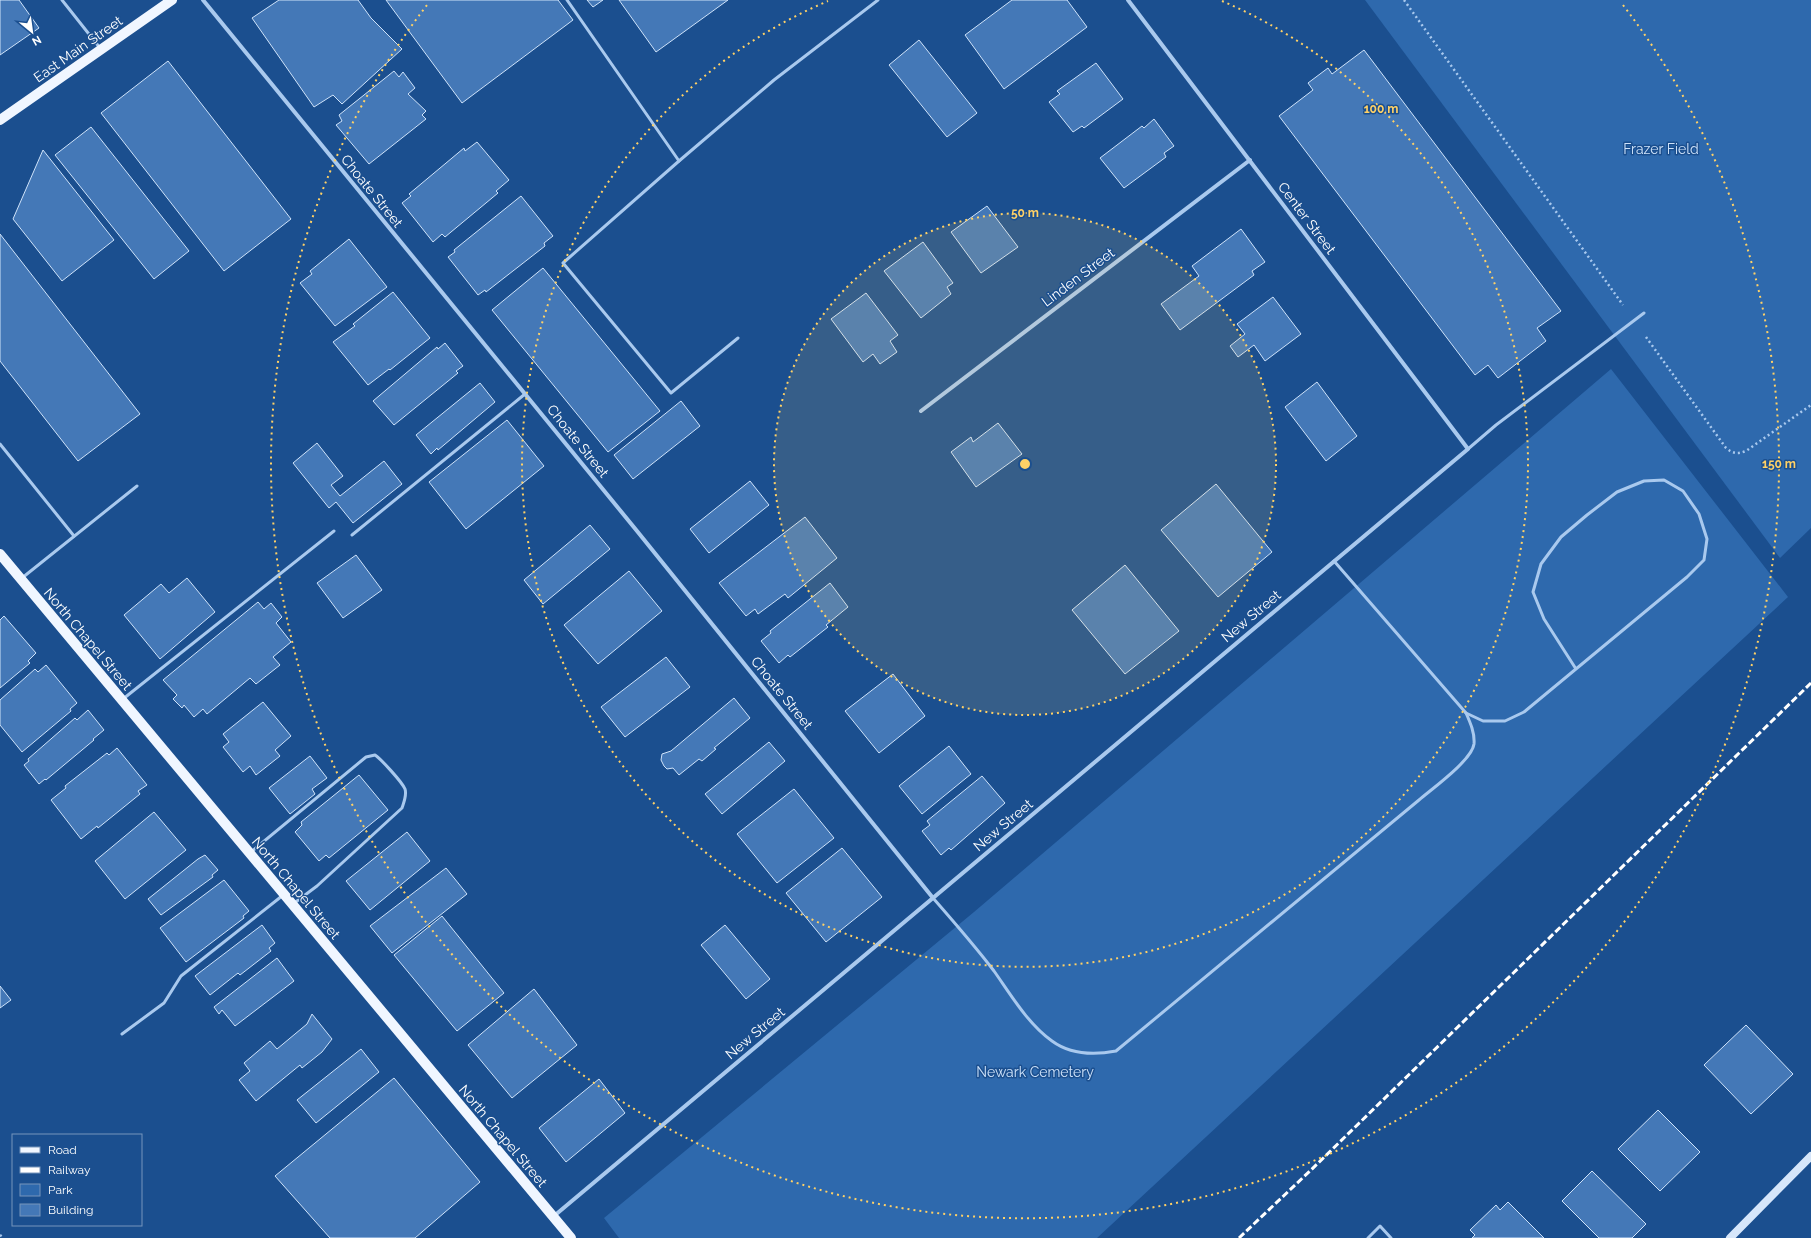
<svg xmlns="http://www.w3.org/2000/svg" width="1811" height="1238" font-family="Raleway,sans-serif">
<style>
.green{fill:#2e69ad}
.building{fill:#4478b7;stroke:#cfe3fa}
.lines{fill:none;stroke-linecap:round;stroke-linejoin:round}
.path{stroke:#a9c9ee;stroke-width:2.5;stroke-dasharray:2 3;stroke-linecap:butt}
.service{stroke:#a9c9ee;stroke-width:3}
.minor{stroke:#a9c9ee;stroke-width:4}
.secondary{stroke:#d6e6fa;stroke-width:8}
.primary{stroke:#f0f6ff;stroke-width:10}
.rail{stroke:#fff;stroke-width:3;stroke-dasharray:7 3;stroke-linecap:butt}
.ring{fill:none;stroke:#ffd166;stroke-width:2;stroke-dasharray:2 4}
.labels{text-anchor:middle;stroke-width:3;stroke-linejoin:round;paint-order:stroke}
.street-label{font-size:14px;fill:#fff;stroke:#1b4f8f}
.park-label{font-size:14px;fill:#cfe3fa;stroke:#1b4f8f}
.centre{fill:#ffd166;stroke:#1b4f8f;stroke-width:2}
.ring-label{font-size:12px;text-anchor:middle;font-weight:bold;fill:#ffd166;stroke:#1b4f8f;stroke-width:3;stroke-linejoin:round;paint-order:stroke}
</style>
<rect width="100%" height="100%" fill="#1b4f8f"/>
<g class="green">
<polygon points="1365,0 1811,0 1811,528 1780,558"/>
<polygon points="1611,369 1788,597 1097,1238 619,1238 604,1218 974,912"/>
</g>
<g class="building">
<polygon points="0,0 19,0 39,28 0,55"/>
<polygon points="279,0 358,0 371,18 402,49 342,104 333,95 314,107 252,18"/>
<polygon points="386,0 558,0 573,20 462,103"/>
<polygon points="587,0 603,0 593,7"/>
<polygon points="619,0 728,0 656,52"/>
<polygon points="1012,0 1067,0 1087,27 1004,89 965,35"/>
<polygon points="919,40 977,113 947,137 889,65"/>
<polygon points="1364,50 1561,311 1537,328 1546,341 1498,378 1488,365 1475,375 1279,116 1313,90 1308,83 1328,68 1332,74"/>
<polygon points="168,61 291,219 224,271 101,113"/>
<polygon points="1096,63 1123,99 1084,128 1082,126 1073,132 1049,102 1060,94 1057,91"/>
<polygon points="394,71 399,77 403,72 415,88 408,94 426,111 422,115 426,119 369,164 336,125 342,121 339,115"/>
<polygon points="1154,119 1174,146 1164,153 1166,157 1124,188 1100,158 1142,126 1144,128"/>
<polygon points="91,127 189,251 154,279 55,155"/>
<polygon points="477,142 509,180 496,191 498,193 445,237 442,234 433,242 402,203 411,196 409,194 464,148 465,151"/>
<polygon points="43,150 114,240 62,281 13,219"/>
<polygon points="521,196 553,236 544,243 545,246 486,292 485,290 478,295 448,257 455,252 454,250"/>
<polygon points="987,206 1018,247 981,273 951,232"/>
<polygon points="1241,229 1265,262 1252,271 1254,275 1180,330 1161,304 1199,276 1192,266"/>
<polygon points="0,234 140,414 78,461 0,361"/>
<polygon points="349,239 387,287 335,326 300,283 312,274 310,271"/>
<polygon points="923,242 953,283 947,287 951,294 921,318 884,271"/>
<polygon points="543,268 660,411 608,452 492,310"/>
<polygon points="393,292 430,338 390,370 389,369 368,385 333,342 355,326 353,324"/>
<polygon points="866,293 898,335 890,341 897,352 880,364 873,354 863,362 831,319"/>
<polygon points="1273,297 1301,334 1265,361 1254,345 1238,357 1230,346 1245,334 1237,324"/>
<polygon points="445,343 463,366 456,371 458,373 394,425 373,401 437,347 438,349"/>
<polygon points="1317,382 1357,436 1326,461 1285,407"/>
<polygon points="480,383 495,402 438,450 437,448 431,454 416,435"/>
<polygon points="681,401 700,426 633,479 614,455"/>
<polygon points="507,420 544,466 466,529 429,482"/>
<polygon points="998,423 1022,454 976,487 951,452 971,437 973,442"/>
<polygon points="317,443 343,476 331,485 340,496 384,461 402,484 353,523 336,502 329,508 293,463"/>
<polygon points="750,481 769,505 709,553 690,529"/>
<polygon points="1216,484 1272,552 1218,597 1161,530"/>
<polygon points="805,517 837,558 788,598 785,594 758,614 755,609 746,616 719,583"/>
<polygon points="590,525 610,549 543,604 524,580"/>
<polygon points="356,555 382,590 343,618 317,583"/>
<polygon points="1125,565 1179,631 1125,674 1072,610"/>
<polygon points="629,571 662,611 598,664 564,625"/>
<polygon points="187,578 215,612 160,659 124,615 161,584 169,593"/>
<polygon points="830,583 848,607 826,625 828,627 790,657 788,655 779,663 761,641 771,633 770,631"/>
<polygon points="258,602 264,609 271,603 282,617 276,623 291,642 273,657 280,665 256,684 250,678 207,714 203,709 194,717 184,705 182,708 173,699 177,695 163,680"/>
<polygon points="4,616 36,653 28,661 30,663 0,688 0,620"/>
<polygon points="666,657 690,687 625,737 601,707"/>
<polygon points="46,665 77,703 70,709 71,711 22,752 0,725 0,700 35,669 38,672"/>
<polygon points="893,674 925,716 879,753 845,711"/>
<polygon points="734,698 750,718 714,748 716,749 702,761 699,759 679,775 673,768 667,769 664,766 661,760 662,754 671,751"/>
<polygon points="263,702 291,736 275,750 280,756 256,775 250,766 243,772 223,747 229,742 223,734"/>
<polygon points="88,710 104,730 93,739 94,740 46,780 45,779 39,784 24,765 29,761 28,759 75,718 77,720"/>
<polygon points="769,742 785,761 722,814 705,794"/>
<polygon points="949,746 971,774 922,814 899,786"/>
<polygon points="117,748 147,785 138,791 140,794 98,828 97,826 81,839 51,800 66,788 65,786 107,753 109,755"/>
<polygon points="310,756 327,778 312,789 315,794 290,814 269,788"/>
<polygon points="359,775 388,810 329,858 326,855 319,861 295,832 302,825 301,822"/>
<polygon points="982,776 1005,803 951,850 949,848 941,855 922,831 930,825 927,821"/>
<polygon points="794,789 834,838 777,883 737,834"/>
<polygon points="154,812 186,850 125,899 95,861"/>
<polygon points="407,832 430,861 370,910 346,881"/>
<polygon points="842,848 882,897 826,942 786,893"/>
<polygon points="205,855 218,870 212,875 213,877 161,915 148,899 198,859"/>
<polygon points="446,868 467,894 392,953 370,926"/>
<polygon points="224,880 249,911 243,916 244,918 186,962 160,928"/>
<polygon points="442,916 504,993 457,1031 394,955"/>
<polygon points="262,925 275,943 269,948 271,951 240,975 238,973 210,995 195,976"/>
<polygon points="725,925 770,979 746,999 701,945"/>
<polygon points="277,958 294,981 235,1026 222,1010 219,1014 214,1007"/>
<polygon points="0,986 11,1000 0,1008"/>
<polygon points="534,989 577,1045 512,1098 468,1045"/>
<polygon points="312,1014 332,1039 322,1052 302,1068 300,1065 256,1101 239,1080 250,1071 244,1063 270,1041 277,1049 307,1024"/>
<polygon points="1746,1025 1793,1074 1751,1114 1704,1065"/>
<polygon points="361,1049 379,1072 316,1123 297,1100"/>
<polygon points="394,1078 480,1182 415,1238 330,1238 275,1176"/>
<polygon points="599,1079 625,1113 566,1162 539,1128"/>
<polygon points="1658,1110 1700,1152 1660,1191 1618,1149"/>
<polygon points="1592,1171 1646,1224 1632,1238 1599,1238 1562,1201"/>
<polygon points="1508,1202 1544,1238 1472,1238 1475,1235 1470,1230 1496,1205 1500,1210"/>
</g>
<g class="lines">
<g class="path">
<polyline points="1404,0 1623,305"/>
<path d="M1646 337 1726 448C1733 454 1738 454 1746 451L1811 405"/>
<polyline points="0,1235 4,1238"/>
</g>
<g class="service">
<polyline points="62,0 100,48"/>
<polyline points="567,0 679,161"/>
<polyline points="738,338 671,393 563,263 679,161 774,80 878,0"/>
<polyline points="0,444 74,536"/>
<polyline points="1468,449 1496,425 1644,313"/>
<polyline points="352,535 525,394"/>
<polyline points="22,578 137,486"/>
<polyline points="123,699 334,531"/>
<polyline points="1466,713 1483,721 1505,721 1524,712 1687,577 1704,560 1707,539 1699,514 1683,491 1664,480 1644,481 1617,492 1587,515 1561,537 1541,564 1533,592 1544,619 1576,669"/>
<path d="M251 852 366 757 375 755C381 759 402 782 405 789 407 795 404 802 402 808L317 886 293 904"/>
<path d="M933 898C954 922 975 946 994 971 1011 995 1028 1024 1052 1041 1071 1055 1095 1055 1116 1051L1419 800C1433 788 1472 760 1474 744 1475 733 1470 722 1466 713L1334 561"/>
<polyline points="122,1034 164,1003 181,976 282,896"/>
<polyline points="1368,1238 1380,1226 1391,1238"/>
</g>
<g class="minor">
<polyline points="203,0 637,531 933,898"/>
<polyline points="921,411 1250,160"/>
<polyline points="554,1216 1468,449 1128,0"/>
</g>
<polyline class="secondary" points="1730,1238 1811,1156"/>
<g class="primary">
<polyline points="0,120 172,0"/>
<polyline points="0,554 571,1238"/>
</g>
<polyline class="rail" points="1239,1238 1311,1170 1811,683"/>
</g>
<circle cx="1025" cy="464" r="251" fill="#ffd166" fill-opacity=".12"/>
<g class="ring">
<circle cx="1025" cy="464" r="251"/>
<path d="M1222 1A503 503 0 1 1 828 1"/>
<path d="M1623 5A754 754 0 1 1 427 5"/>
</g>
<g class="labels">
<g class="street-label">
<text transform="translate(78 49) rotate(-35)" y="5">East Main Street</text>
<text transform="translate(372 191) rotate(51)" y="5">Choate Street</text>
<text transform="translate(1307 218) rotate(53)" y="5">Center Street</text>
<text transform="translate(1078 277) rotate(-37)" y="5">Linden Street</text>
<text transform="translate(578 441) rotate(51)" y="5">Choate Street</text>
<text transform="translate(1251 616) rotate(-40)" y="5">New Street</text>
<text transform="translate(88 639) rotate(50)" y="5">North Chapel Street</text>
<text transform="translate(782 693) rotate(51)" y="5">Choate Street</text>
<text transform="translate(1003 825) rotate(-40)" y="5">New Street</text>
<text transform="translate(296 888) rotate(50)" y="5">North Chapel Street</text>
<text transform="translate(755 1033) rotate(-40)" y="5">New Street</text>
<text transform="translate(503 1136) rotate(50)" y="5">North Chapel Street</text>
</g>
<g class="park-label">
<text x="1661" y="154">Frazer Field</text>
<text x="1035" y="1077">Newark Cemetery</text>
</g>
</g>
<circle cx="1025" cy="464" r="6" class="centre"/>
<g class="ring-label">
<text x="1381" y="113">100 m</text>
<text x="1025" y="217">50 m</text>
<text x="1779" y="468">150 m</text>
</g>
<rect x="12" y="1134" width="130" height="92" fill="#1b4f8f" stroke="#7695bc"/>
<rect x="20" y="1147" width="20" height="6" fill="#f0f6ff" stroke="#7695bc"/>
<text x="48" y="1154" font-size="12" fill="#ffffff">Road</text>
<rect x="20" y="1167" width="20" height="6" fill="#ffffff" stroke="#7695bc"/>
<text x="48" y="1174" font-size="12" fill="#ffffff">Railway</text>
<rect x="20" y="1184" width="20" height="12" fill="#2e69ad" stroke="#7695bc"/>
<text x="48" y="1194" font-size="12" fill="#ffffff">Park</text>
<rect x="20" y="1204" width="20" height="12" fill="#4478b7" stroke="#7695bc"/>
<text x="48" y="1214" font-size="12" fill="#ffffff">Building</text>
<g transform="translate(32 32) rotate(151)" stroke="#1b4f8f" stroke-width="3" paint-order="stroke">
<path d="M0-3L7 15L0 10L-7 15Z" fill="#ffffff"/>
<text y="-6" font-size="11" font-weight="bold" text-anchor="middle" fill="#ffffff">N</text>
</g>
</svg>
